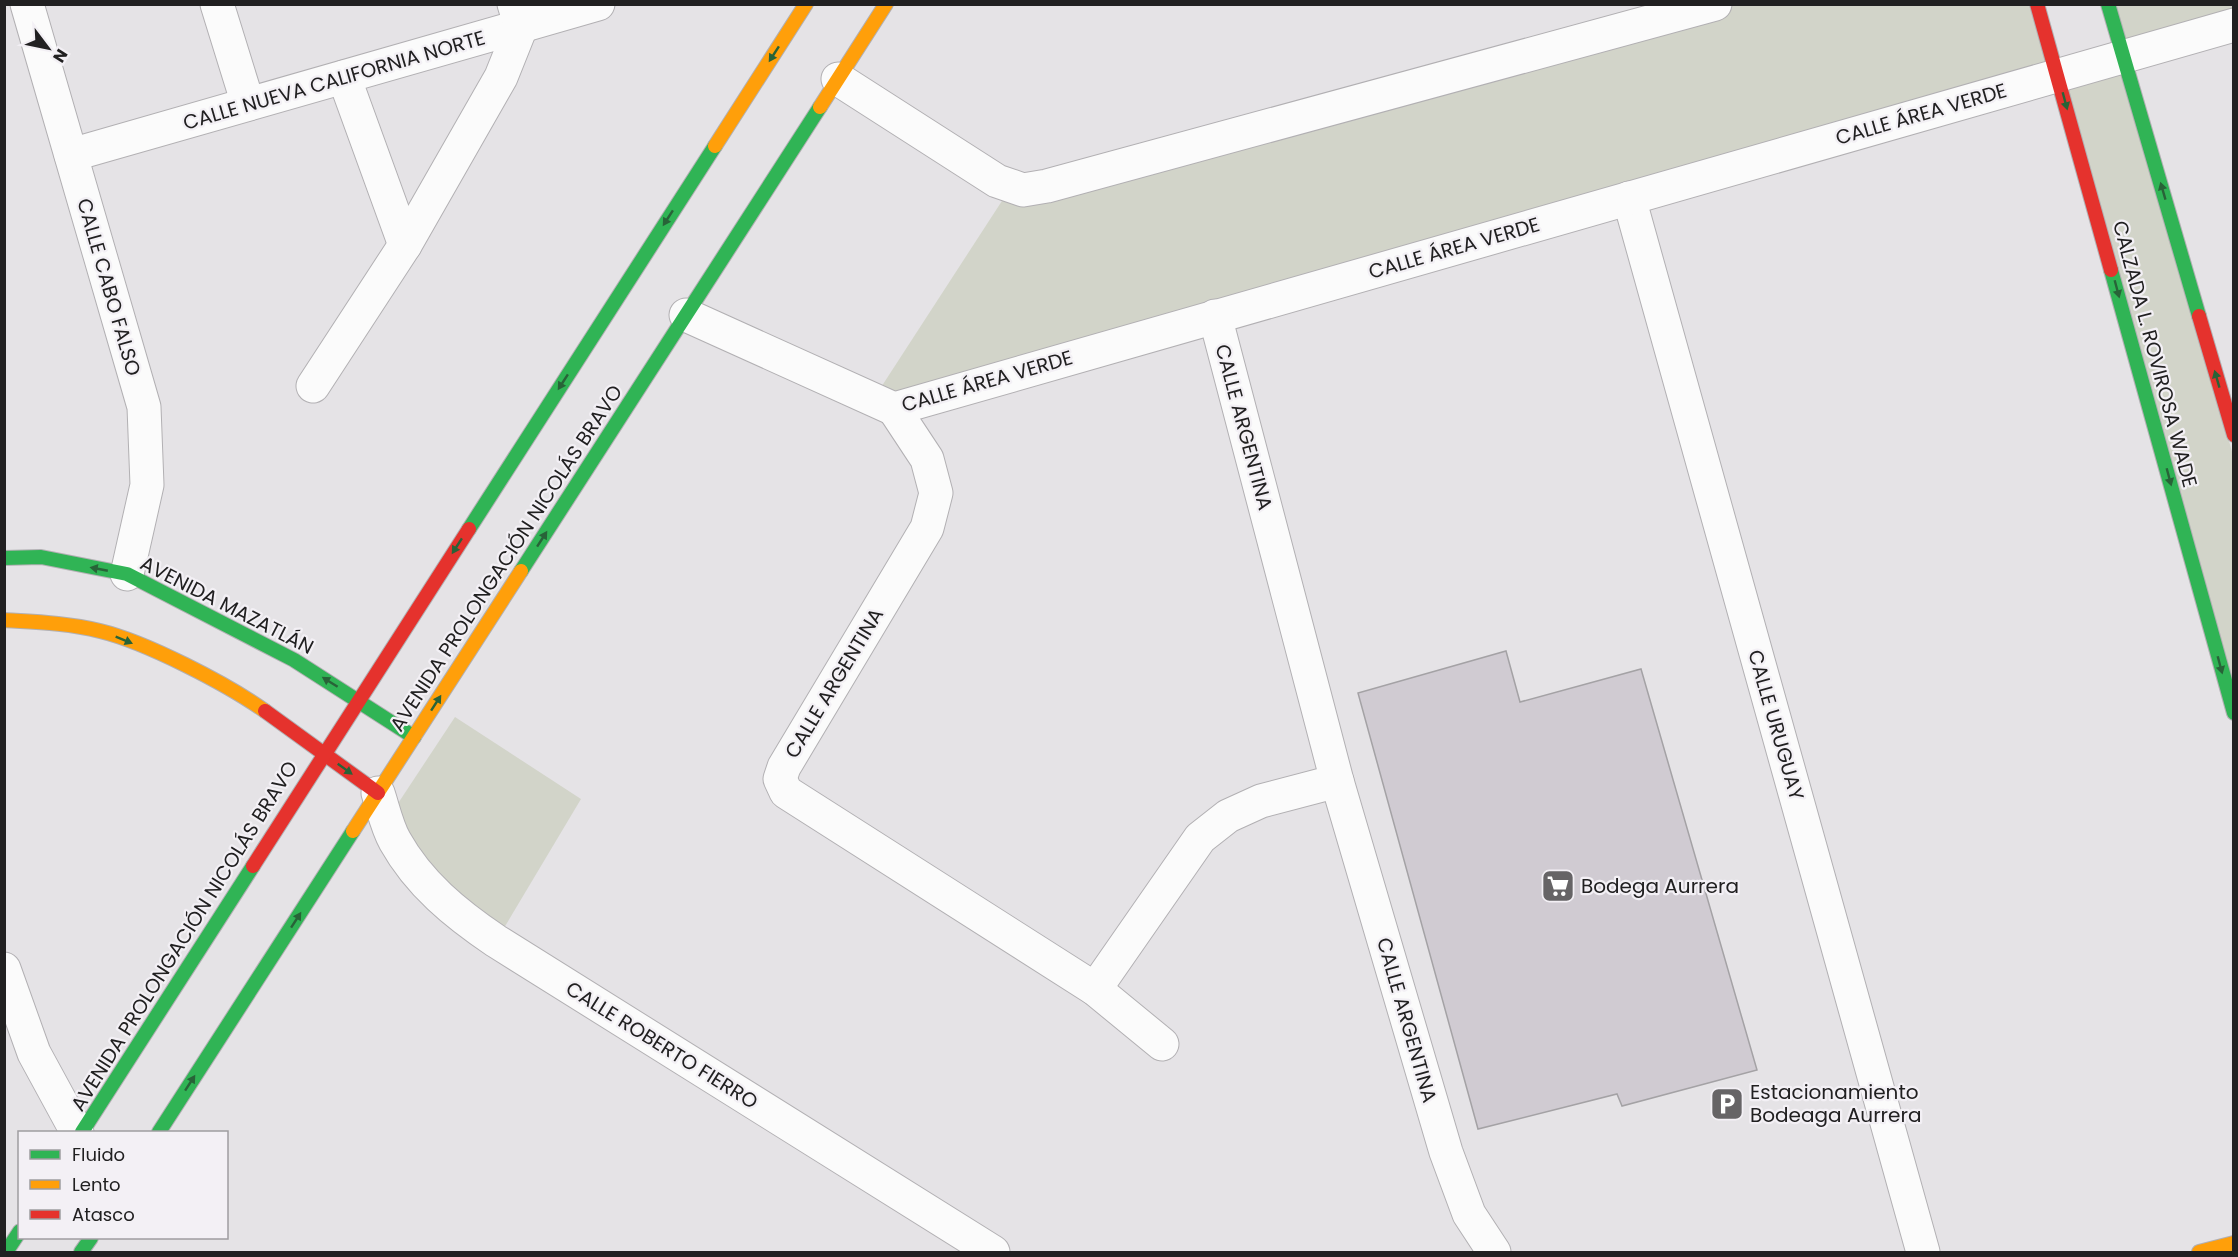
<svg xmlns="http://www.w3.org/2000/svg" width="2238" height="1257" font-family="Poppins,sans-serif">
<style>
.green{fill:#d2d4c9}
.building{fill:#d0cbd2;stroke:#a4a2a5;stroke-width:1.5}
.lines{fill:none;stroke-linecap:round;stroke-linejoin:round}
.street-casing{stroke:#b2b0b3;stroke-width:35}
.fast-casing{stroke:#b2b0b3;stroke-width:16}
.slow-casing{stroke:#b2b0b3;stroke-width:16}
.jam-casing{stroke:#b2b0b3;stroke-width:16}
.street{stroke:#fbfbfb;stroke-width:33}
.fast{stroke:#30b455;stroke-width:14}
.slow{stroke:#ff9f0a;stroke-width:14}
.jam{stroke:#e5322d;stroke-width:14}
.oneway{fill:#286338}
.labels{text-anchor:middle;stroke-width:4.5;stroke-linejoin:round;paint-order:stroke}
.street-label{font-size:20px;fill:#212021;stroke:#f3f0f5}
.poi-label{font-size:20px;fill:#212021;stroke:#f3f0f5;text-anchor:start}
</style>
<rect width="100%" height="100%" fill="#e5e3e6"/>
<g class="green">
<polygon points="1717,5 2036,5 2058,75 894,408 876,395 1011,187"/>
<polygon points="2112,5 2233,5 2233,23 2126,53"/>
<polygon points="2119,63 2233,455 2233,698 2064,78"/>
<polygon points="455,717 581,799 504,928 446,885 389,817"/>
</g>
<polygon class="building" points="1506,651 1520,702 1641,669 1757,1070 1622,1106 1617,1094 1478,1129 1358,693"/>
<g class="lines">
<g class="street-casing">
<g id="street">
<polyline points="27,4 144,407 147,485 127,574"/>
<polyline points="217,4 248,104"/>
<polyline points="344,77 405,245"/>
<polyline points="838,79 997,181 1023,190 1047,186 1715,4"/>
<polyline points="71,155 598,4"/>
<polyline points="1629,198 1923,1252"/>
<polyline points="686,315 894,409 2234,25"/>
<polyline points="1215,316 1337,781 1446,1152 1469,1214 1494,1252"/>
<polyline points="313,386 405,245 501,77 521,27 514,4"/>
<polyline points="894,409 927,459 936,493 927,528 784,767 780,779 786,792 1095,989 1162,1044"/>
<path d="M378 793C383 808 387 827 395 841 419 884 456 914 496 941L993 1252"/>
<polyline points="4,969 34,1053 77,1132"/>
<polyline points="1095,989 1200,838 1228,816 1261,801 1337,781"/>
</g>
</g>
<g class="fast-casing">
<g id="fast">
<polyline points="2108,4 2199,316"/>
<polyline points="2111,270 2234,713"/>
<polyline points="469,529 715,146"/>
<polyline points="4,558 41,557 127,574 294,660 414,737"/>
<polyline points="521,571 820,107"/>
<polyline points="82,1132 253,866"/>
<polyline points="159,1132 353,831"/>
<polyline points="6,1252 20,1231"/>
<polyline points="81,1252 91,1238"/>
</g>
</g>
<g class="slow-casing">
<g id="slow">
<polyline points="820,107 886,4"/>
<polyline points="715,146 806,4"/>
<path d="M4 620C36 622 68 623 100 631 146 642 227 684 265 711"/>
<polyline points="353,831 521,571"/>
<polyline points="2199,1252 2234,1243"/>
</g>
</g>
<g class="jam-casing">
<g id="jam">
<polyline points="2037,4 2111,270"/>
<polyline points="2199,316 2234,435"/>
<polyline points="265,711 378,793"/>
<polyline points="253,866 469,529"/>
</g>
</g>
<use href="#street" class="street"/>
<use href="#fast" class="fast"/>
<use href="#slow" class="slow"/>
<use href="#jam" class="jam"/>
</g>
<defs><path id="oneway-solid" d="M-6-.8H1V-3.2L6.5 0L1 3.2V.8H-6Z" transform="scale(1.5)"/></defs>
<g class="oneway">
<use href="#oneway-solid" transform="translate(774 54) rotate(123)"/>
<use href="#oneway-solid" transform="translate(2065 101) rotate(75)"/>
<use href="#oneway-solid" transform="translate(2163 191) rotate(-106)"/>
<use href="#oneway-solid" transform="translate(668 218) rotate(123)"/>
<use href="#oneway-solid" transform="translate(2117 289) rotate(75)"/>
<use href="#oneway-solid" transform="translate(2217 379) rotate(-106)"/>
<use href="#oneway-solid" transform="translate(563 382) rotate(123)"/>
<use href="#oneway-solid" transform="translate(2169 477) rotate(75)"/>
<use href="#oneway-solid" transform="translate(542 539) rotate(-57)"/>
<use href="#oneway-solid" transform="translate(457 546) rotate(123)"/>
<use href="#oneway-solid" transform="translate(99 569) rotate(-169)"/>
<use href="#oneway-solid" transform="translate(124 640) rotate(22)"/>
<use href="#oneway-solid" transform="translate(2220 665) rotate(75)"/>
<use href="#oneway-solid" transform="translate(330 682) rotate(-148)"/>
<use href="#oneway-solid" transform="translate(436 703) rotate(-57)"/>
<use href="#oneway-solid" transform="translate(345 769) rotate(36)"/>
<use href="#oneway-solid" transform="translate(296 920) rotate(-57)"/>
<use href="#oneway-solid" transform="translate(190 1083) rotate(-57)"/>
</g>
<defs>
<g id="supermarket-square" transform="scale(1.725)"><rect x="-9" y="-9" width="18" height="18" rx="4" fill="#666466" stroke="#f3f0f5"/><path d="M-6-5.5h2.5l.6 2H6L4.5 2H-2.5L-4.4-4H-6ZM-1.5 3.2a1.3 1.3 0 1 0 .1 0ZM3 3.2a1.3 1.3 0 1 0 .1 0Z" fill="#fff"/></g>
<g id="parking-square" transform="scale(1.725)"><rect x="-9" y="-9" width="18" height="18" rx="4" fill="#666466" stroke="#f3f0f5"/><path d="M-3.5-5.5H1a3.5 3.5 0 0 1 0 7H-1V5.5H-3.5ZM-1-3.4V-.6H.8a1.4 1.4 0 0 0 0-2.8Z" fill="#fff"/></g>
</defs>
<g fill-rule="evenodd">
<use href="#supermarket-square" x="1558" y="886"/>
<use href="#parking-square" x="1727" y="1104"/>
</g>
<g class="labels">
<g class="street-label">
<text transform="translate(334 80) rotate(-16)" y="7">CALLE NUEVA CALIFORNIA NORTE</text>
<text transform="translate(1921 114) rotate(-16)" y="7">CALLE ÁREA VERDE</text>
<text transform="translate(1454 248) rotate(-16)" y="7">CALLE ÁREA VERDE</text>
<text transform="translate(109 287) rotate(74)" y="7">CALLE CABO FALSO</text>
<text transform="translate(2155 354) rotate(75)" y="7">CALZADA L. ROVIROSA WADE</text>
<text transform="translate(987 381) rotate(-16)" y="7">CALLE ÁREA VERDE</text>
<text transform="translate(1244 427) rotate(75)" y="7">CALLE ARGENTINA</text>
<text transform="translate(506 558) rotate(-57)" y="7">AVENIDA PROLONGACIÓN NICOLÁS BRAVO</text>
<text transform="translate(227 605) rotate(27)" y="7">AVENIDA MAZATLÁN</text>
<text transform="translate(834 683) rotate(-59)" y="7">CALLE ARGENTINA</text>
<text transform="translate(1776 725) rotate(74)" y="7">CALLE URUGUAY</text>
<text transform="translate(184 936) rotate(-58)" y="7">AVENIDA PROLONGACIÓN NICOLÁS BRAVO</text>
<text transform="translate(1407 1020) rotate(74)" y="7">CALLE ARGENTINA</text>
<text transform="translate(662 1045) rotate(32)" y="7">CALLE ROBERTO FIERRO</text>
</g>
<g class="poi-label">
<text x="1581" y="893">Bodega Aurrera</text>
<text x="1750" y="1099">Estacionamiento<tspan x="1750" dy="23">Bodeaga Aurrera</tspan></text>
</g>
</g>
<rect width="2238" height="1257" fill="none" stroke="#212021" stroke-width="12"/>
<rect x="18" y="1131" width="210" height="108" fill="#f3f0f5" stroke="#9f9da0" stroke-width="1.5"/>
<rect x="30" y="1150" width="30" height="9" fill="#30b455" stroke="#9f9da0" stroke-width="1.5"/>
<text x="72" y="1161" font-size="18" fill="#212021">Fluido</text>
<rect x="30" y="1180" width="30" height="9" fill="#ff9f0a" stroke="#9f9da0" stroke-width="1.5"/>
<text x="72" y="1191" font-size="18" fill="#212021">Lento</text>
<rect x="30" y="1210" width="30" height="9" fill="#e5322d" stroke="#9f9da0" stroke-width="1.5"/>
<text x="72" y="1221" font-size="18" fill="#212021">Atasco</text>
<g transform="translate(48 48) rotate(122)" stroke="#f3f0f5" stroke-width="4.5" paint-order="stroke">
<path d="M0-4.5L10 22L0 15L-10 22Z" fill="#212021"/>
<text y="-9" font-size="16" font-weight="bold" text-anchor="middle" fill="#212021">N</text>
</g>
</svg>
